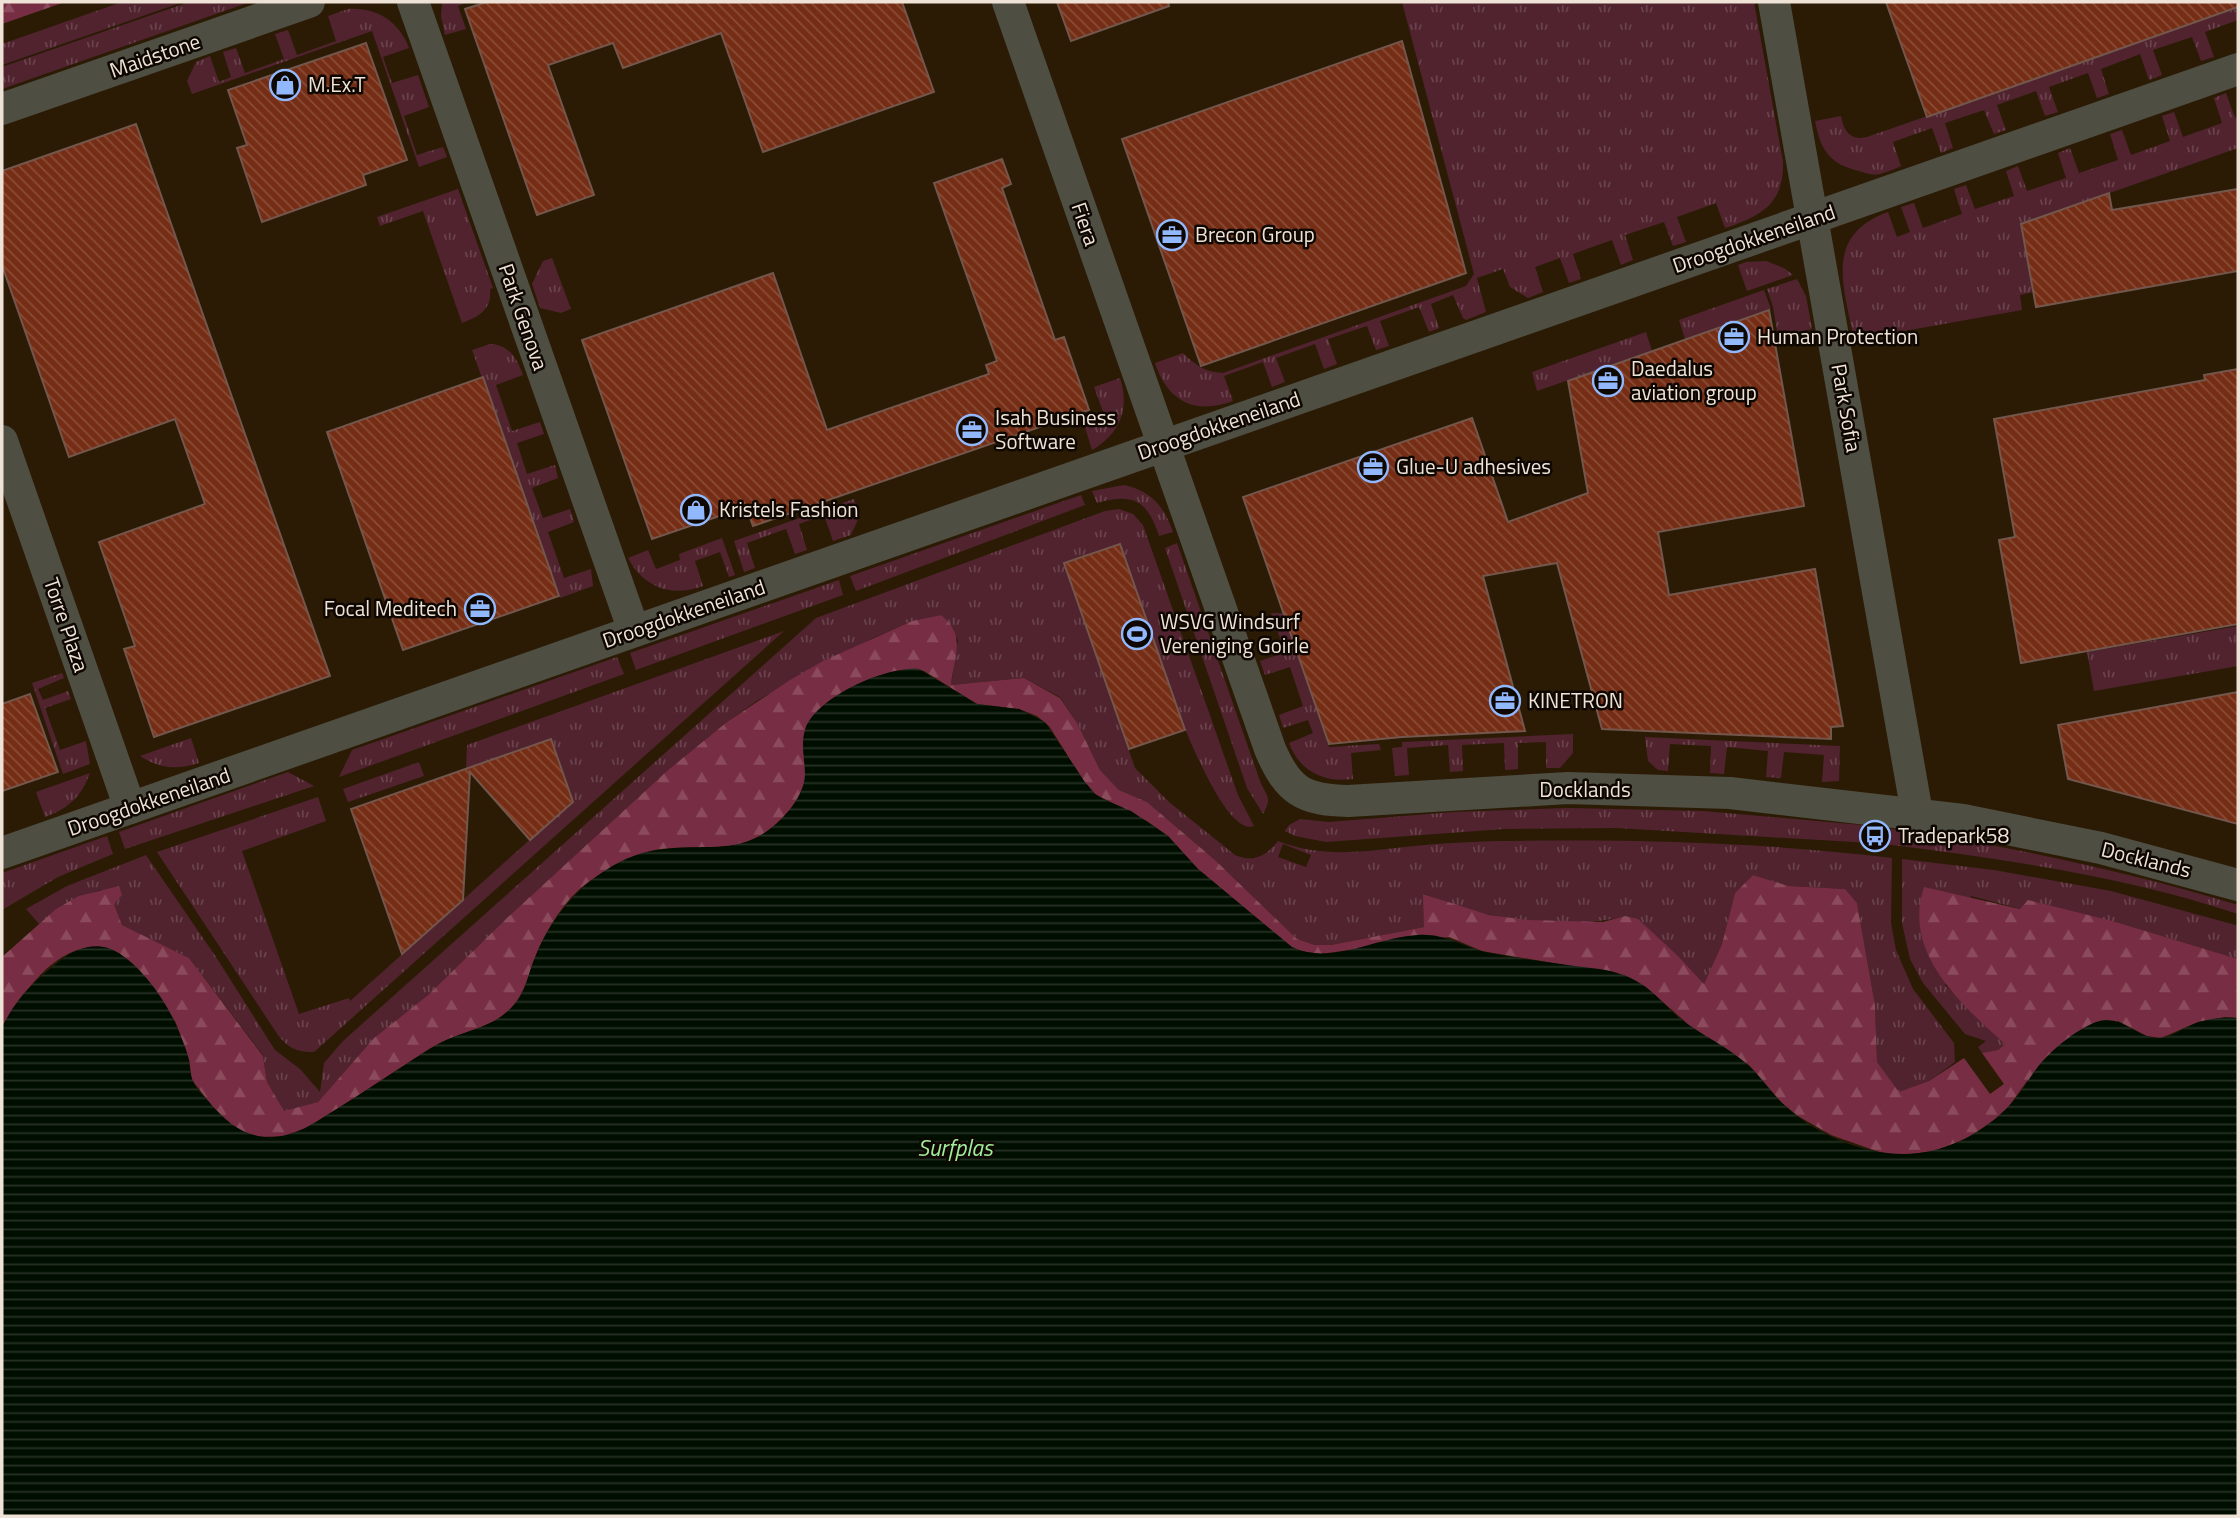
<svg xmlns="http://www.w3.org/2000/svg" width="2240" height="1518" font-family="'Titillium Web',sans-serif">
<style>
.grass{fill:url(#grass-tufts);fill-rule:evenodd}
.forest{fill:url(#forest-firs)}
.water{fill:url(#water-rules)}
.building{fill:url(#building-back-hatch);stroke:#73564c;stroke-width:2}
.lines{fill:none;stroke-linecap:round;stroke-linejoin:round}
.minor{stroke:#4e4e42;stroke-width:32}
.labels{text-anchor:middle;stroke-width:5;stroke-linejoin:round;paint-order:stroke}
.street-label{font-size:21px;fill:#eee3d6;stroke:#0e0702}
.poi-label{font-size:21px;fill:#eee3d6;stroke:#0e0702;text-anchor:start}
.water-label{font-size:23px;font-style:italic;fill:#a2ef9b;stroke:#0e0702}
</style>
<defs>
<pattern id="grass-tufts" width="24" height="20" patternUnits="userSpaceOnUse" patternTransform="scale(1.75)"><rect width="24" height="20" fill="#50232f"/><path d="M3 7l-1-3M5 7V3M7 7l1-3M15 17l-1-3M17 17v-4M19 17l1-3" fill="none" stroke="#6a434c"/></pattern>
<pattern id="forest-firs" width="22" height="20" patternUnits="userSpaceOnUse" patternTransform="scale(1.75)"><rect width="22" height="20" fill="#772d43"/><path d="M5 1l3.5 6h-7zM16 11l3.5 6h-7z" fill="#8b4b5d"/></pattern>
<pattern id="water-rules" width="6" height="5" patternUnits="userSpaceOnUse" patternTransform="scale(1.75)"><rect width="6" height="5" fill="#000e00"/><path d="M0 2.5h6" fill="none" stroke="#263124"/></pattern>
<pattern id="building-back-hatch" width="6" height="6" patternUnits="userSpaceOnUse" patternTransform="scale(1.75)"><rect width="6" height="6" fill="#752e15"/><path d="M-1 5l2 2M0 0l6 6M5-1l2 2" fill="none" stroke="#894c36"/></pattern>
</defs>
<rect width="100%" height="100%" fill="#2b1b05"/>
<g class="grass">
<polygon points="122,2 183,2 2,65 2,44"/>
<polygon points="189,2 250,2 2,89 2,67"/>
<polygon points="442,2 468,2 458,6 466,29 445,35 441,16"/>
<path d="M1402 2H1754L1783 162C1784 204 1761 216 1725 228L1716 203 1677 217 1686 242 1673 246 1664 222 1625 235 1633 260 1621 265 1612 240 1573 254 1581 279 1569 283 1560 258 1535 267 1543 292 1528 298 1510 287 1503 269 1477 278 1486 312 1466 320 1463 318 1453 295 1431 304 1439 328 1429 332 1419 307 1380 321 1389 346 1376 350 1367 326 1328 339 1337 364 1324 369 1315 344 1276 358 1285 382 1272 387 1263 362 1224 376 1233 401C1195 415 1168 402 1155 363L1183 353C1195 365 1205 372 1223 373L1466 286 1474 274Z"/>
<path d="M2238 8V20L2205 32 2214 57 2201 61 2192 37 2153 50 2162 75 2149 80 2140 54 2101 69 2109 94 2097 98 2088 73 2049 87 2058 112 2045 116 2036 91 1997 105 2006 130 1994 134 1984 110 1945 123 1953 148 1941 153 1932 128 1893 142 1901 166C1895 169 1887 172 1880 174 1873 176 1866 173 1859 171 1828 163 1821 150 1815 121L1841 116C1844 131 1850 141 1867 137Z"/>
<path d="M348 9C376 7 399 21 409 48L383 57 392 83 418 75 429 107 404 116 417 155 443 147 447 157 419 167 372 31 192 94 187 81 196 62 210 56 219 82 231 77 223 52 236 48 245 73 284 59 275 34 288 30 297 55 336 41 328 16Z"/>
<path d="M2226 93 2235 118 2238 117V148L2021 224 2033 292 2020 295 2022 310 1854 340C1844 286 1823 236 1888 212L1897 237 1910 232 1901 207 1914 203 1923 228 1962 214 1954 189 1966 185 1975 209 2014 196 2006 171 2018 166 2027 191 2066 178 2058 153 2070 148 2079 173 2118 160 2110 134 2122 130 2131 155 2170 141 2162 116 2174 112 2183 137 2222 123 2214 98Z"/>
<path d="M458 189 493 288 490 289C492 310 480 316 462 323L423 211 380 226 377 217Z"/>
<polygon points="552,258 571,309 561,313 540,308 532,284 543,261"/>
<polygon points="1766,261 1784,268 1793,275 1747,291 1738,265 1746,262"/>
<polygon points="1797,279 1806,296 1812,329 1778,336 1773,307 1767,289"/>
<polygon points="1764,290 1771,309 1685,339 1679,320"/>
<polygon points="1646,332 1652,351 1537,391 1532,372"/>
<path d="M490 344C510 345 517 359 523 375L496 385 512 431 540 422 544 434 517 443 527 474 555 465 558 478 532 488 543 518 570 509 574 522 548 532 564 578 591 569 593 586 560 598 472 350Z"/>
<path d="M1120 378C1130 409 1120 434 1092 450L1084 424 1105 417 1094 387Z"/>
<path d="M1124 485C1151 491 1164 506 1173 532L1159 536C1147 500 1134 493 1097 503L1092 491Z"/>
<polygon points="1081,495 1085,505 856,591 850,576"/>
<polygon points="854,499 860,515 851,535 833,541 824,515 799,524 807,550 795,554 786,529 747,543 755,568 744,572 734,541"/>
<path d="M1119 509 1133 514 1143 525 1238 795 1254 826C1211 843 1133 581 1120 544L1064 564 1135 768 1169 802 1235 855C1254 863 1266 856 1278 841 1323 859 1368 851 1414 846 1443 843 1471 842 1499 841 1630 839 1762 842 1892 858L1891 923 1896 950 1913 989 1954 1043 1955 1062 1929 1081 1899 1093 1877 1062 1875 1005 1857 903 1844 889 1789 886 1753 875 1735 893 1722 944 1704 984 1678 956 1625 916C1586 927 1531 922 1491 915 1469 911 1446 901 1424 894V927L1331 945H1315L1297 939 1215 860 1147 802 1119 790 1100 770 1077 723 1060 697 1024 678 951 685 958 640 941 615 912 621 873 638 758 700 727 722 668 770 508 917 428 995 374 1038 318 1102 284 1112 267 1082 263 1055 189 958 122 925 114 904 101 890C76 897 58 907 39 924L26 909 67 886 146 855 216 957 275 1050 300 1069 320 1092 324 1063 343 1041 816 618 1105 511ZM1283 844 1311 855 1306 867 1278 857Z"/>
<path d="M722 538 735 575 729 577 720 552 695 561 703 586C672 598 643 587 628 558L648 550 656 569 680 560 679 554Z"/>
<path d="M1177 543 1260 781C1266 796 1273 797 1263 814L1247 788 1165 548Z"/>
<polygon points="839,580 843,595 636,670 630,653"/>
<path d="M1271 613H1284L1329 747 1379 744 1381 750 1351 753 1353 779C1324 783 1299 771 1289 743L1313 733 1308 720 1283 728 1279 715 1303 706 1290 667 1265 675 1260 661 1285 652Z"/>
<polygon points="2238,626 2238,666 2094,691 2087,652"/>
<path d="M784 631 314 1052C298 1053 288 1048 278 1035L157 852 318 797 326 821 242 851 299 1014 349 998 350 1001 572 802 550 739 466 769 467 745Z"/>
<polygon points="617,657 624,674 339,777 352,750"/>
<polygon points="62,673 64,678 38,689 43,700 68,691 71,699 45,708 60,750 86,741 90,764 63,774 32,683"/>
<polygon points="1573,734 1573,753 1560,768 1546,768 1546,742 1518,743 1518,769 1505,770 1504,743 1462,745 1463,771 1450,772 1448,745 1407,748 1409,775 1395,776 1392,748 1402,747 1402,742"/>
<polygon points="1645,737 1840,746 1839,781 1822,782 1824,755 1784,752 1781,778 1766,777 1768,751 1727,747 1724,774 1710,773 1711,746 1670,744 1668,771 1658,770 1648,761"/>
<path d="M191 738 199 763C177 770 160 769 140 756Z"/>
<polygon points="419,762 424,776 348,802 343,789"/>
<polygon points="288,772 314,786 125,849 119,832"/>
<path d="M90 773C81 797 69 808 45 817L36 792Z"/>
<polygon points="1568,808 1703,811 1873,826 1871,843 1617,828 1504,829 1326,842 1295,836 1285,831 1289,825 1300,819 1329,822 1454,812"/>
<path d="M1885 828C2005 845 2123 870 2238 905V914C2124 876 2003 859 1884 844Z"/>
<polygon points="107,836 113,854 58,877 2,910 2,873"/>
<polygon points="1902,859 1994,870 2111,891 2232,924 2238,926 2238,959 2116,922 2021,909 1971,896 1945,985 2005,1044 1998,1050 1982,1053 1978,1047 1986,1041 1965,1034 1923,983 1910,959 1902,923"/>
</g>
<g class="forest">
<polygon points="2,2 65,2 2,24"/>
<path d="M941 615C967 636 954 656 951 685L1024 678 1060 698 1077 723 1100 770 1119 790 1147 802 1215 860 1297 939 1315 945H1331L1424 927 1423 894 1489 915 1529 920 1603 922 1625 916 1638 919 1678 956 1704 984 1722 944 1735 893 1753 875 1789 886 1845 889 1857 903 1875 1005 1877 1062 1899 1092 1929 1081 1964 1058 1990 1094 2004 1084 1982 1053 1998 1050 2005 1044C1961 1004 1902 953 1924 887L2020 909 2028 900 2116 922 2238 959V1018L2225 1017 2198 1022 2161 1038 2147 1036 2118 1021 2027 1081 2007 1109 1994 1120 1966 1139 1935 1151 1902 1155 1885 1154 1831 1135 1798 1116 1782 1103 1749 1065 1689 1025 1646 987 1624 975 1482 951 1449 937 1320 954 1301 951 1291 947 1198 869 1168 836 1147 821 1095 794 1084 781 1049 726 1037 716 1019 709 977 704 924 671C892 662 819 696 806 728 800 744 806 758 805 775 805 792 789 813 776 824 736 860 695 841 650 851 629 856 610 868 593 879 568 894 547 928 536 955 528 973 526 992 512 1007 493 1028 466 1030 442 1042 426 1050 411 1061 397 1070 370 1088 343 1105 316 1122L306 1128 284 1136 261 1137 238 1131 213 1107 192 1080 189 1060 176 1023 155 989 102 947C54 944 25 992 2 1027V957L56 909 79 896 119 886 122 895 114 904 122 925 189 958 263 1056 267 1082 284 1111 318 1102 374 1038 428 995 508 917 668 770 727 722 790 680 823 661 912 621Z"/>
</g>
<path class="water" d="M919 669 977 704 1019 709 1045 722 1084 781 1095 794 1103 799 1131 811 1168 836 1198 869 1292 947C1331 966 1376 937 1418 935 1444 933 1461 946 1485 952 1515 958 1545 962 1575 966 1591 968 1608 969 1623 975 1647 983 1660 1001 1678 1017 1700 1035 1728 1046 1749 1066 1761 1077 1770 1091 1781 1102 1815 1136 1872 1159 1919 1153 1956 1148 1991 1128 2015 1099 2023 1090 2029 1078 2037 1068 2051 1050 2074 1031 2096 1022 2120 1013 2134 1036 2156 1038 2170 1039 2183 1028 2196 1023 2209 1018 2224 1017 2238 1018V1516H2V1027C18 996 34 981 61 960 74 949 94 942 111 949 137 960 165 999 176 1025 181 1036 186 1048 189 1060 190 1067 190 1075 193 1081 196 1089 203 1096 209 1102 240 1140 273 1148 316 1122 343 1105 370 1088 397 1070 412 1061 426 1050 442 1042 466 1030 493 1028 512 1007 527 992 528 973 536 955 550 921 575 889 606 870 624 858 644 851 665 849 707 843 740 856 776 824 789 813 805 792 805 775 805 758 800 744 806 727 819 696 887 666 919 669Z"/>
<g class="building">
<polygon points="487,2 902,2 934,92 763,152 721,33 623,68 613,43 548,65 594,195 537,215 465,9"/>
<polygon points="1057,2 1168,2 1169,6 1071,41"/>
<polygon points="1886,2 2238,2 2238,7 1927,117"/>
<polygon points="1402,41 1466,273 1201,366 1122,139"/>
<polygon points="366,43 407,160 363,175 366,185 262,222 237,148 247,145 228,90"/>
<polygon points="136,124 330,676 154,737 124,649 135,646 99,542 205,504 175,419 69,457 2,265 2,171"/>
<polygon points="1002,159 1011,184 1002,188 1055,340 1064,337 1089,410 753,526 746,507 652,539 582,340 773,273 827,430 989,374 986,365 997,361 934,183"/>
<polygon points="2238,189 2238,271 2036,307 2021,224 2109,193 2112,210"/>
<polygon points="1769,310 1804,506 1658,532 1669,595 1815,569 1843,726 1831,727 1831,739 1602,729 1557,563 1483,576 1525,731 1402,737 1329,744 1243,497 1472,418 1508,522 1588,493 1568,381"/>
<polygon points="2238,369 2238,624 2021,663 1999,540 2015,537 1994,419 2205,380 2204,375"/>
<polygon points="483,377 559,596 403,650 327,432"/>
<polygon points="1120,544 1185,730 1129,749 1064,563"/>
<polygon points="2238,692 2238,824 2068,779 2058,725"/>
<polygon points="30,694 58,772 2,791 2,704"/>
<polygon points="551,739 573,802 530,840 470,772 463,900 402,954 351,809"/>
</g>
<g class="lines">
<g class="minor">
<polyline points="413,2 634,631"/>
<path d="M1008 2 1270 749C1288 791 1303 800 1348 801L1568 788 1730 793 1963 820 2101 848 2238 885"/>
<polyline points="1774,2 1917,813"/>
<polyline points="2,109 309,2"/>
<polyline points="2,441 130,808"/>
<polyline points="2,853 2238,69"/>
</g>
</g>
<defs>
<g id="shop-ring" transform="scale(1.575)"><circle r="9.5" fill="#0e0702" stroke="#91b8fd" stroke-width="1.5"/><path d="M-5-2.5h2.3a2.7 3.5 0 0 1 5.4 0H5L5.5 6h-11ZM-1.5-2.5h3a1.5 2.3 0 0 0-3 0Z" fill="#91b8fd"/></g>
<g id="office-ring" transform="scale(1.575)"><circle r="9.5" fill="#0e0702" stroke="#91b8fd" stroke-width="1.5"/><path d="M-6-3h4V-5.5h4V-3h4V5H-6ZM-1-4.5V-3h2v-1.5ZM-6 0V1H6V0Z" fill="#91b8fd"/></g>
<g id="stadium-ring" transform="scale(1.575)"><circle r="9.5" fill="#0e0702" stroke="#91b8fd" stroke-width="1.5"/><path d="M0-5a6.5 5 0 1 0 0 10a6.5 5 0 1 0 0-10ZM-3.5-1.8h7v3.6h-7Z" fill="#91b8fd"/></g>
<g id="bus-ring" transform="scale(1.575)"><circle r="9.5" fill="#0e0702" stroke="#91b8fd" stroke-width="1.5"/><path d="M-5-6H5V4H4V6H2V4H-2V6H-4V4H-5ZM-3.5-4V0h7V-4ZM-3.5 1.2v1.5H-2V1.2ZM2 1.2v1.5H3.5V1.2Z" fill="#91b8fd"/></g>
</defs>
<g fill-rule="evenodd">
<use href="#shop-ring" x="285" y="85"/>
<use href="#office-ring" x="1172" y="235"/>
<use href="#office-ring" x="1734" y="337"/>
<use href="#office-ring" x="1608" y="381"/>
<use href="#office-ring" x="972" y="430"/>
<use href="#office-ring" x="1373" y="467"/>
<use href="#shop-ring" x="696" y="510"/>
<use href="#office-ring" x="480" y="609"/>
<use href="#stadium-ring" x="1137" y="634"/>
<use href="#office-ring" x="1505" y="701"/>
<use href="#bus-ring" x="1875" y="836"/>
</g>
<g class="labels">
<g class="street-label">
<text transform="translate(155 56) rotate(-19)" y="7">Maidstone</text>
<text transform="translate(1085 224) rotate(71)" y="7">Fiera</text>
<text transform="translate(1754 239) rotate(-19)" y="7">Droogdokkeneiland</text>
<text transform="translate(523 317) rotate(71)" y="7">Park Genova</text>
<text transform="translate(1846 408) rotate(80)" y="7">Park Sofia</text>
<text transform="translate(1219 426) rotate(-19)" y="7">Droogdokkeneiland</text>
<text transform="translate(684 614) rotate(-19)" y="7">Droogdokkeneiland</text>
<text transform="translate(66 625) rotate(71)" y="7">Torre Plaza</text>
<text x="1585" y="797">Docklands</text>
<text transform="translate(149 802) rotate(-19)" y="7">Droogdokkeneiland</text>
<text transform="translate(2146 860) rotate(14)" y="7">Docklands</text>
</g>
<g class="poi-label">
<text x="308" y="92">M.Ex.T</text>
<text x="1195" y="242">Brecon Group</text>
<text x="1757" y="344">Human Protection</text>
<text x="1631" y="376">Daedalus<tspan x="1631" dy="24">aviation group</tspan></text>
<text x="995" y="425">Isah Business<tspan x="995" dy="24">Software</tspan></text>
<text x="1396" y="474">Glue-U adhesives</text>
<text x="719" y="517">Kristels Fashion</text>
<text x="457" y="616" text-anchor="end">Focal Meditech</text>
<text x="1160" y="629">WSVG Windsurf<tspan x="1160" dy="24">Vereniging Goirle</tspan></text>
<text x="1528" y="708">KINETRON</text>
<text x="1898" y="843">Tradepark58</text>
</g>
<g class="water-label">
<text x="955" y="1156">Surfplas</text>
</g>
</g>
<rect width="2240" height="1518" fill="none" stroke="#eee3d6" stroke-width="7"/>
</svg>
